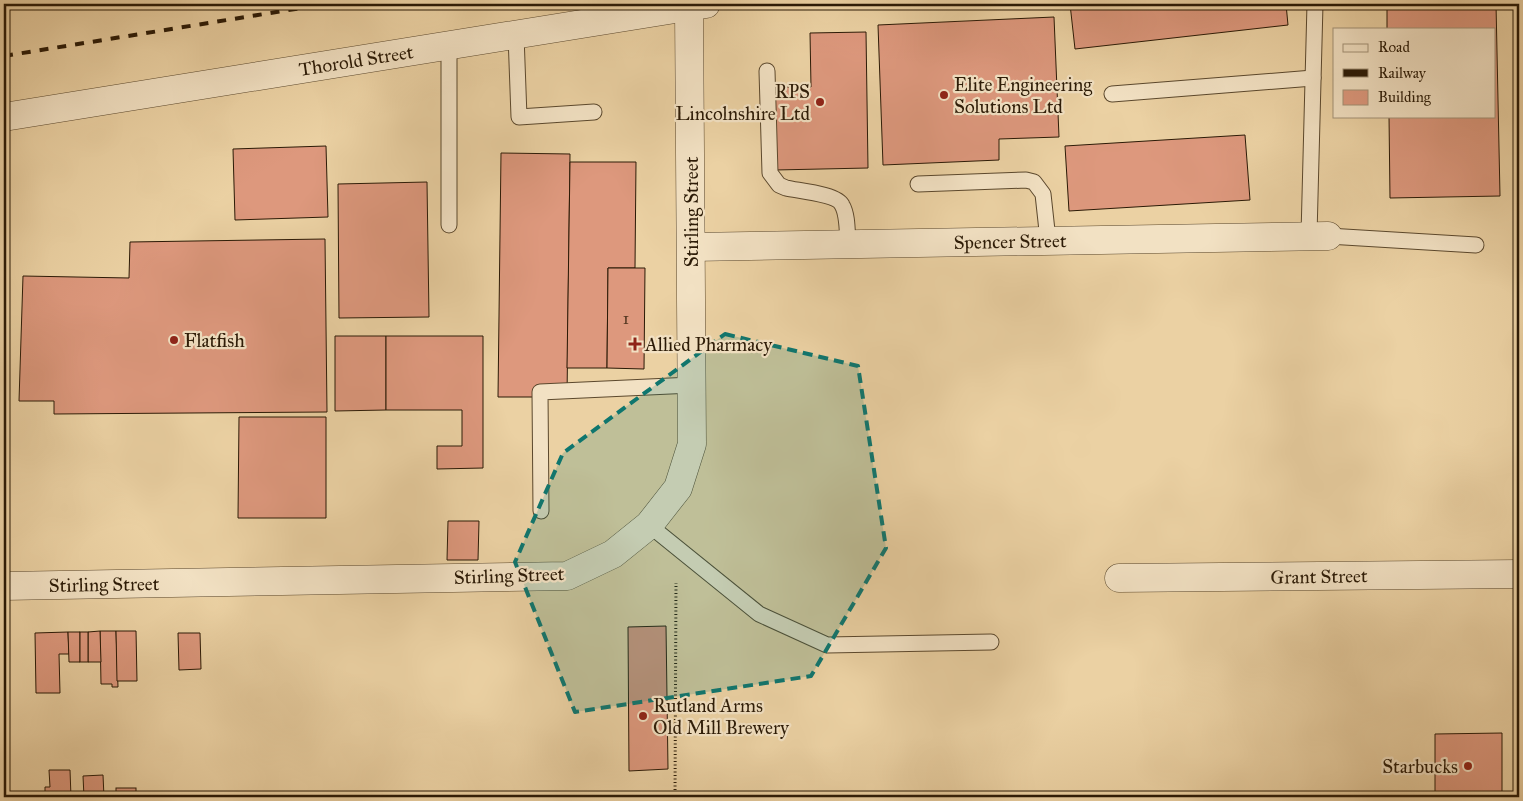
<svg xmlns="http://www.w3.org/2000/svg" width="1523" height="801" font-family="'IM FELL Great Primer',serif">
<style>
.building{fill:#dd987d;stroke:#2b1a06}
.lines{fill:none;stroke-linecap:round;stroke-linejoin:round}
.service-casing{stroke:#5b482d;stroke-width:17}
.minor-casing{stroke:#5b482d;stroke-width:29}
.path{stroke:#2b1a06;stroke-width:3;stroke-dasharray:1 2.5;stroke-linecap:butt}
.service{stroke:#f2e1c3;stroke-width:15}
.minor{stroke:#f2e1c3;stroke-width:28}
.rail{stroke:#2b1a06;stroke-width:4;stroke-dasharray:9 9;stroke-linecap:butt}
.marked{fill:#0f766e;fill-opacity:0.2;stroke:#0f766e;stroke-width:4;stroke-dasharray:10 6;stroke-linejoin:round}
.poi-dot{fill:#8f2418;stroke:#f2e1c3;stroke-width:2}
.labels{text-anchor:middle;stroke-width:4.5;stroke-linejoin:round;paint-order:stroke}
.number-label{font-size:16px;fill:#583a24}
.street-label{font-size:19px;fill:#2b1a06;stroke:#f2e1c3}
.poi-label{font-size:19px;fill:#2b1a06;stroke:#f2e1c3;text-anchor:start}
</style>
<rect width="100%" height="100%" fill="#ebd1a3"/>
<filter id="stains"><feTurbulence type="fractalNoise" baseFrequency=".004" numOctaves="4"/><feColorMatrix values="0 0 0 0 .2 0 0 0 0 .09 0 0 0 0 .02 0 0 0 .5 -.17"/></filter>
<radialGradient id="worn" r=".72"><stop offset=".6" stop-color="#630" stop-opacity="0"/><stop offset="1" stop-color="#630" stop-opacity=".3"/></radialGradient>
<g class="building">
<polygon points="1070,4 1286,4 1288,25 1075,49"/>
<polygon points="1387,4 1496,4 1500,196 1390,198 1389,116 1494,116 1494,29 1387,29"/>
<polygon points="1054,17 1059,137 999,139 999,160 883,165 878,25"/>
<polygon points="866,32 868,168 775,170 773,87 811,87 810,33"/>
<polygon points="1245,135 1250,200 1069,211 1065,146"/>
<polygon points="326,146 328,217 235,220 233,149"/>
<polygon points="501,153 570,154 567,397 498,397"/>
<polygon points="570,162 636,162 635,268 608,268 607,368 567,368"/>
<polygon points="427,182 429,317 339,318 338,184"/>
<polygon points="325,239 327,412 54,414 54,401 19,401 23,276 129,278 130,242"/>
<polygon points="4,243 6,243 8,395 4,395"/>
<polygon points="608,268 645,268 644,369 607,368"/>
<polygon points="335,336 386,336 386,410 335,411"/>
<polygon points="386,336 483,336 483,468 437,469 437,446 462,446 462,410 386,410"/>
<polygon points="239,417 326,417 326,518 238,518"/>
<polygon points="448,521 479,521 478,560 447,560"/>
<polygon points="666,626 668,769 629,771 628,627"/>
<polygon points="100,631 116,631 118,687 112,687 112,684 101,684"/>
<polygon points="100,631 101,662 88,662 88,632"/>
<polygon points="116,631 136,631 137,681 117,681"/>
<polygon points="68,632 69,654 59,654 60,693 36,693 35,633"/>
<polygon points="68,632 80,632 80,662 69,662"/>
<rect x="80" y="632" width="8" height="30"/>
<polygon points="178,633 200,633 201,669 179,670"/>
<polygon points="1502,733 1502,797 1435,797 1435,734"/>
<polygon points="49,770 70,770 71,797 45,797 45,787 50,787"/>
<polygon points="103,775 104,797 84,797 83,776"/>
<rect x="116" y="788" width="20" height="9"/>
</g>
<g class="lines">
<g class="service-casing">
<g id="service">
<polyline points="516,35 519,117 594,112"/>
<path d="M767 71 770 173 779 185 786 188C799 191 837 194 842 205 848 215 847 233 848 244"/>
<polyline points="1112,94 1313,78"/>
<polyline points="918,184 1026,180 1034,182 1043,194 1048,240"/>
<polyline points="449,225 449,45"/>
<polyline points="1309,235 1315,4"/>
<polyline points="1328,236 1476,245"/>
<polyline points="541,511 540,392 692,385"/>
<polyline points="649,525 759,614 827,645 991,642"/>
</g>
</g>
<g class="minor-casing">
<g id="minor">
<polyline points="4,117 706,4"/>
<polyline points="692,247 1328,236"/>
<polyline points="1119,578 1519,574"/>
<polyline points="4,586 567,576 613,554 649,525 678,488 692,444 689,7"/>
</g>
</g>
<polyline class="path" points="675,797 676,583"/>
<use href="#service" class="service"/>
<use href="#minor" class="minor"/>
<polyline class="rail" points="4,56 326,4"/>
</g>
<path class="marked" d="M725 334 858 366 886 548 811 676 575 712 515 562 563 453Z"/>
<g class="poi-dot">
<circle cx="944" cy="95" r="5"/>
<circle cx="820" cy="102" r="5"/>
<circle cx="174" cy="340" r="5"/>
<path d="M632.5 336.5h5v5h5v5h-5v5h-5v-5h-5v-5h5z"/>
<circle cx="643" cy="716" r="5"/>
<circle cx="1468" cy="766" r="5"/>
</g>
<g class="labels">
<g class="number-label">
<text x="626" y="324">1</text>
</g>
<g class="street-label">
<text transform="translate(356 60) rotate(-9)" y="7">Thorold Street</text>
<text transform="translate(691 212) rotate(-90)" y="7">Stirling Street</text>
<text transform="translate(1010 241) rotate(-1)" y="7">Spencer Street</text>
<text transform="translate(509 575) rotate(-2)" y="7">Stirling Street</text>
<text transform="translate(1319 576) rotate(-1)" y="7">Grant Street</text>
<text transform="translate(104 584) rotate(-1)" y="7">Stirling Street</text>
</g>
<g class="poi-label">
<text x="954" y="91">Elite Engineering<tspan x="954" dy="22">Solutions Ltd</tspan></text>
<text x="810" y="98" text-anchor="end">RPS<tspan x="810" dy="22">Lincolnshire Ltd</tspan></text>
<text x="184" y="347">Flatfish</text>
<text x="645" y="351">Allied Pharmacy</text>
<text x="653" y="712">Rutland Arms<tspan x="653" dy="22">Old Mill Brewery</tspan></text>
<text x="1458" y="773" text-anchor="end">Starbucks</text>
</g>
</g>
<rect width="1523" height="801" fill="none" stroke="#ebd1a3" stroke-width="20"/>
<rect x="5" y="5" width="1513" height="791" fill="none" stroke="#2b1a06" stroke-width="2.5"/>
<rect x="10" y="10" width="1503" height="781" fill="none" stroke="#2b1a06"/>
<rect x="1333" y="28" width="162" height="90" fill="#f2e1c3" stroke="#a29177"/>
<rect x="1343" y="44" width="25" height="8" fill="#f2e1c3" stroke="#a29177"/>
<text x="1378" y="52" font-size="15" fill="#2b1a06">Road</text>
<rect x="1343" y="69" width="25" height="8" fill="#2b1a06" stroke="#a29177"/>
<text x="1378" y="78" font-size="15" fill="#2b1a06">Railway</text>
<rect x="1343" y="90" width="25" height="15" fill="#dd987d" stroke="#a29177"/>
<text x="1378" y="102" font-size="15" fill="#2b1a06">Building</text>
<rect width="100%" height="100%" filter="url(#stains)"/>
<rect width="100%" height="100%" fill="url(#worn)"/>
</svg>
